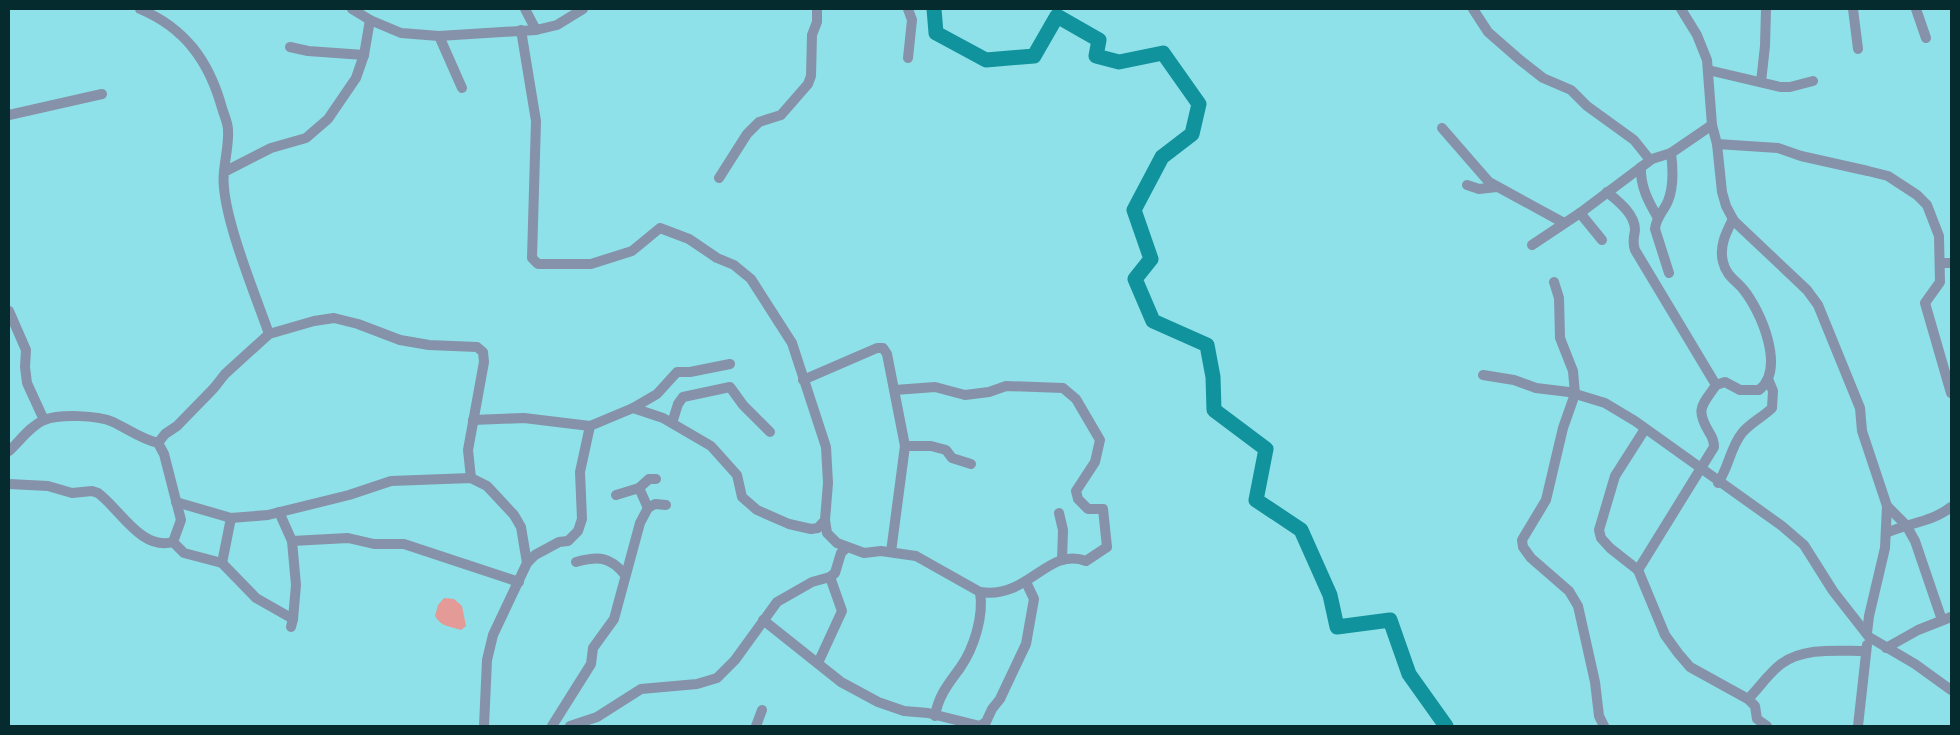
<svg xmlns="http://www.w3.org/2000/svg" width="1960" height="735" font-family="Signika,sans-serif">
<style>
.green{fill:#e49a96}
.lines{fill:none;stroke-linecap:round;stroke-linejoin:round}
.river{stroke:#10939c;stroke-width:15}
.street{stroke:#8692a9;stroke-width:10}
</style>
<rect width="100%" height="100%" fill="#8ee1e8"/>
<path class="green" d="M444 598 454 599 462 606 466 626 461 630C450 626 441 627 435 616L438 605Z"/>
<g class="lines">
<polyline class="river" points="934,9 936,33 986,60 1034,56 1057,16 1099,40 1096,56 1119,62 1163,53 1199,104 1192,134 1162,157 1134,210 1151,259 1135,279 1153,321 1207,345 1213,377 1214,410 1266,449 1256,500 1301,530 1330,595 1337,627 1390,620 1409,674 1446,726"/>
<g class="street">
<path d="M140 9C185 28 209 61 222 108 224 115 228 123 228 130 229 143 225 159 224 172"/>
<polyline points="352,9 370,20 401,33 439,36 536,30 525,9"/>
<polyline points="1473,9 1488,32 1520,60 1543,78 1571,90 1587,106 1634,140 1650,160"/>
<polyline points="1681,9 1697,35 1707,60 1712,125 1717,144 1722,192 1726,206 1734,221 1807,290 1818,305 1860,408 1862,431 1887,506 1885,548 1869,616 1867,633"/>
<polyline points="1853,9 1858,49"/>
<polyline points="1916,9 1926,38"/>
<polyline points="521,30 536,121 532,258 538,264 591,264 632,251 660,228 689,239 717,258 734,265 751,279 792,343 826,447 828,483 825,520 818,528 811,529 789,524 757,510 742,497 737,475 711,446 663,418 633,408"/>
<polyline points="536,30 557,25 583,9"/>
<polyline points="439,36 462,88"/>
<polyline points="290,47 308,51 364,55"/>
<polyline points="908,58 912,20 908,9"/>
<polyline points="1708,70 1780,87 1790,87 1813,81"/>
<polyline points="1761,82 1765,46 1766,9"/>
<polyline points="9,115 102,94"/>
<polyline points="1442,128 1489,182 1564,223"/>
<polyline points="1717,144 1778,148 1801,156 1868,171 1888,176 1917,195 1927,205 1939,236 1940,282 1925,303 1951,393"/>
<path d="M1641 167C1640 186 1648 201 1658 218"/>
<polyline points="719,178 747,134 759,122 781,115 808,84 811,76 812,35 817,22 817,9"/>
<polyline points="1467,185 1479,189 1497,187"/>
<path d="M1607 192C1618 201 1635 214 1635 230 1634 238 1632 242 1635 250L1716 385C1702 406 1695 408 1709 432 1713 438 1714 441 1714 447L1638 570"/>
<polyline points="1580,213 1602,240"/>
<polyline points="1532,245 1580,213 1652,159 1671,153 1712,125"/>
<polyline points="1940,263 1951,263"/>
<path d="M1669 273 1655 229C1656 217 1664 211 1668 201 1674 186 1673 168 1671 153"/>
<polyline points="1554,282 1559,298 1560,338 1573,371 1575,394 1563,428 1546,500 1522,540 1523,547 1531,558 1569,591 1578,606 1595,682 1599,716 1604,726"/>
<polyline points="9,311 26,350 25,367 27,383 44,420"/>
<path d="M269 334C256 296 219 209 224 172L271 148 306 138 328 119 356 78 364 55 370 20"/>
<polyline points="1483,375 1514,380 1536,388 1569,392 1605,403 1635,421 1782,526 1804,545 1833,591 1869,637 1915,664 1951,690"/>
<polyline points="803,380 877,348 883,348 887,354 905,446 891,552"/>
<path d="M1716 385 1725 382 1740 390H1759C1786 369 1761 311 1743 289 1735 280 1726 275 1723 262 1719 246 1726 233 1733 219"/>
<polyline points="473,420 524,418 590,426"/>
<polyline points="672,423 678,404 683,397 730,387 743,405 770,432"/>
<polyline points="1645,429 1615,476 1599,530 1601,538 1610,548 1638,570 1665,635 1678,653 1690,667 1748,699 1755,706 1757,719 1767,726"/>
<polyline points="158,443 165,434 177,426 214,388 225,374 269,334 314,321 334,318 358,324 400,340 429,345 477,347 483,352 484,362 468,450 471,478"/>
<polyline points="905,446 931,446 946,450 952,458 971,464"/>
<path d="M9 451C20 441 30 426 44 420 59 414 98 415 113 422 128 429 141 439 158 443L164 454 181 520 173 542 184 553 222 563 256 598 293 619 291 627"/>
<path d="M1718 483C1729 467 1730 448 1742 433 1750 423 1763 417 1772 408L1773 391 1768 379"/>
<path d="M9 484 48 486 72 493 92 491 98 493C120 509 141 551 173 542"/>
<polyline points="616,495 639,488"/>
<polyline points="176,502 231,518 268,515 349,495 391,481 471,478 487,486 514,515 521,527 527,563 493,635 487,660 484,726"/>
<polyline points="1887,506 1906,525 1915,541 1942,620"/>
<polyline points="648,508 639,488 649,479 656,479"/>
<polyline points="279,512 292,541 296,585 293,619"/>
<polyline points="1059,513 1063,530 1062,560"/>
<path d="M825 520 827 533 837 543 864 553 881 551 916 556 980 592C1028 600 1048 546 1086 561L1107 547 1103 509H1088L1078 499 1076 491 1095 462 1100 440 1076 399 1063 388 1006 386 989 392 965 395 935 387 895 390"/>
<path d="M1886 533C1908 523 1932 522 1951 507"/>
<polyline points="292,541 348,538 374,544 404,544 519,582"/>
<path d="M576 562C598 556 610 556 625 575"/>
<polyline points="222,563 231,518"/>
<polyline points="527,563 535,555 559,542 568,541 578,531 582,519 580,472 590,426 633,408 657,394 677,372 690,372 730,364"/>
<polyline points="763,620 841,682 878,702 904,711 928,713 980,726 986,722 992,709 1000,699 1026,644 1034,599 1026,582"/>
<polyline points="1886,648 1918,630 1951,617"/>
<polyline points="818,663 842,611 830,577"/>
<path d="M1748 699C1759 688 1769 673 1781 664 1804 647 1837 651 1865 651"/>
<path d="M935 716C938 696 949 683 960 668 974 648 984 616 980 592"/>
<polyline points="552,726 591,664 593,648 614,619 640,523 648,508 655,504 666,505"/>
<polyline points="570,726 597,717 641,689 697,684 717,678 735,660 777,602 812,582 830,577 835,573 841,553 846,548"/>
<polyline points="756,726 762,710"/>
<polyline points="1858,726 1867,645"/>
</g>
</g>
<rect width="1960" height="735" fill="none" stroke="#062b2e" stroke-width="20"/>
</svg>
